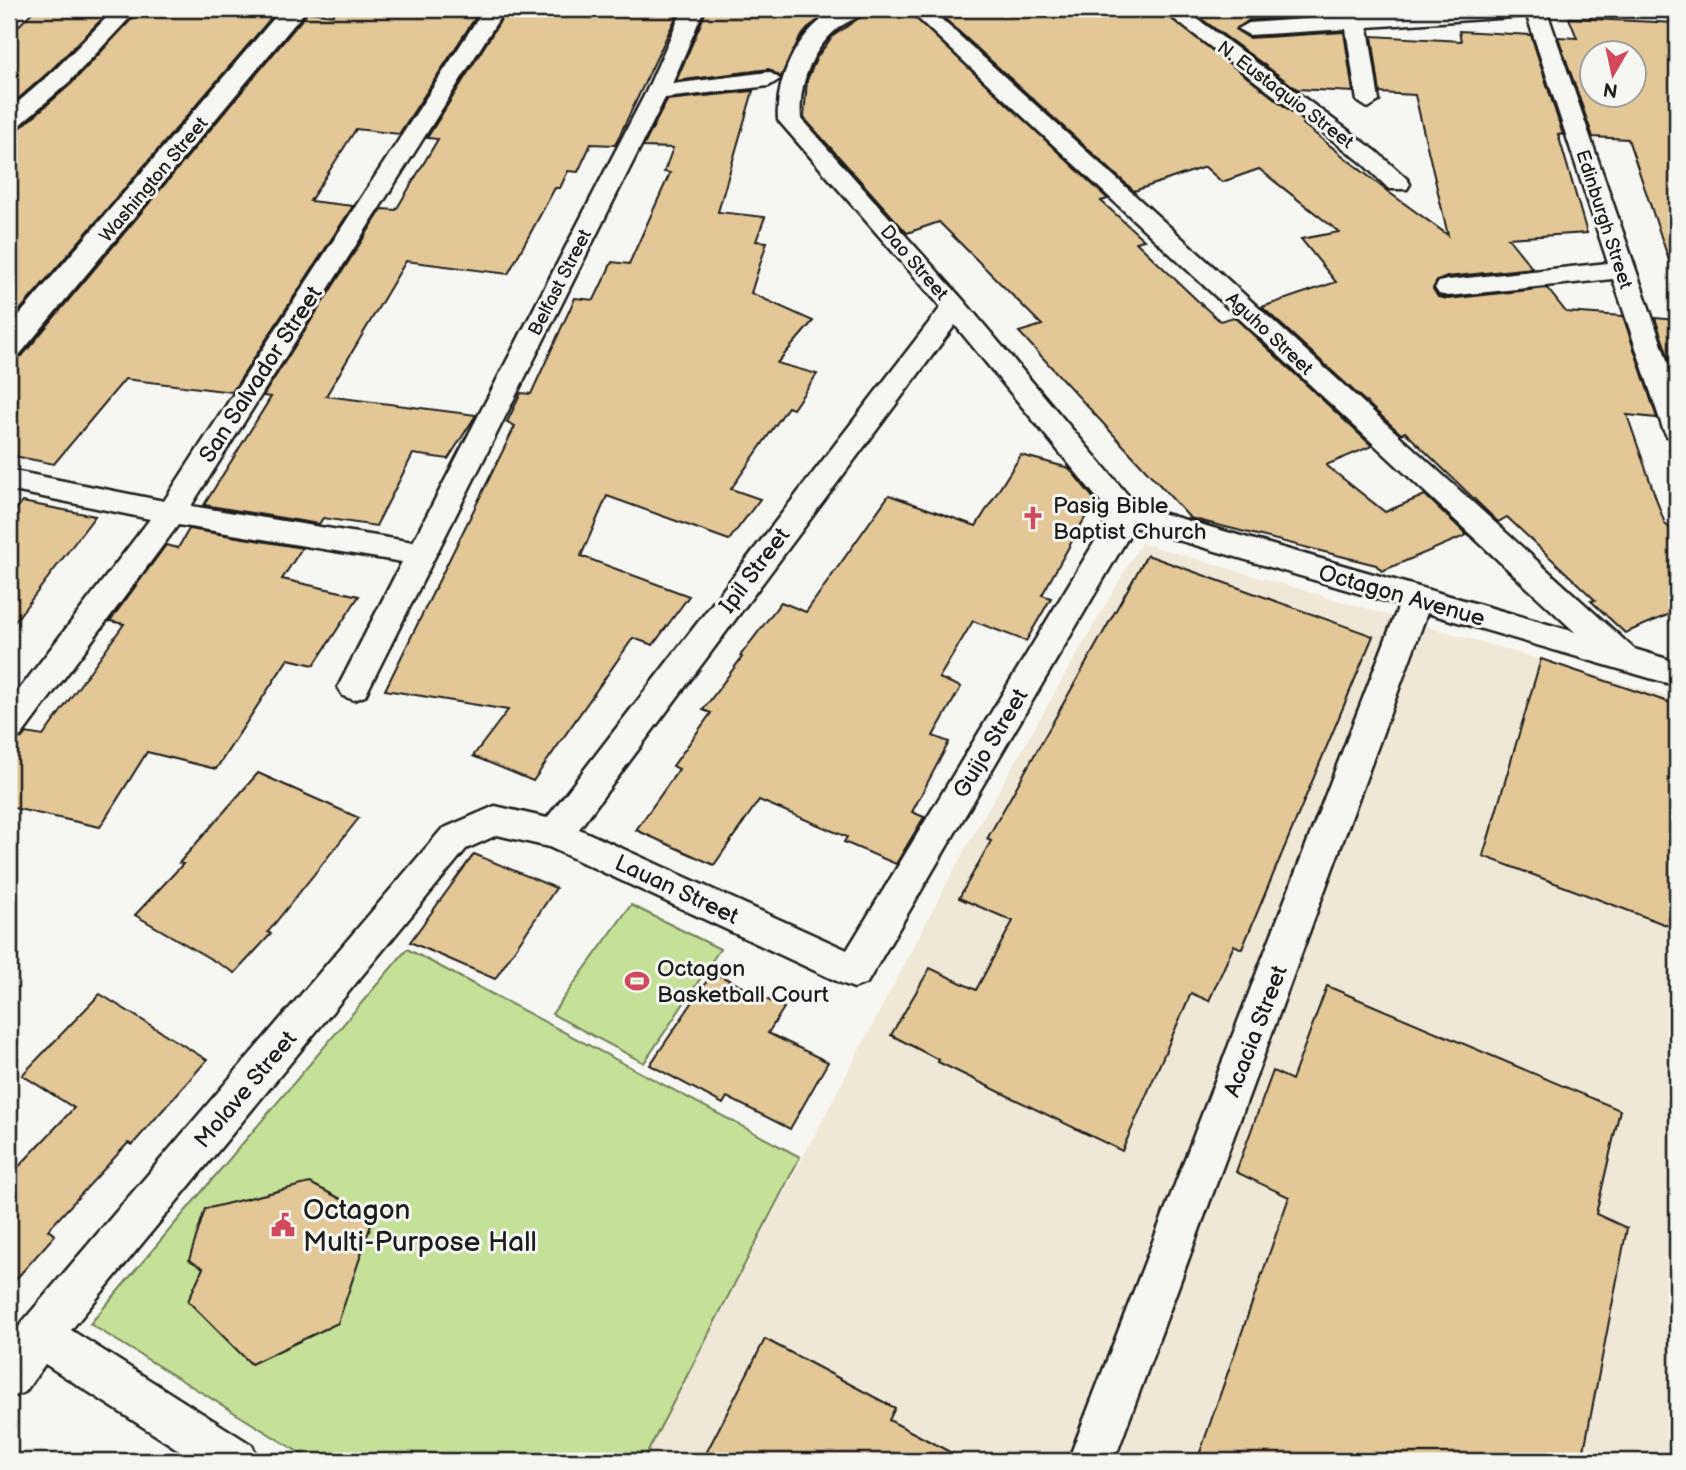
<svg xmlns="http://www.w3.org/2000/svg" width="1686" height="1470" font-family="'Balsamiq Sans',sans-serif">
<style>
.built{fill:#f0e8d7}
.green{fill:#c5e097;stroke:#707e5a;stroke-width:2}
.building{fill:#e3c797;stroke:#1c1c1c;stroke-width:2;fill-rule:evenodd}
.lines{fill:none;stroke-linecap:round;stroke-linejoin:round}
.minor-casing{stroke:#1c1c1c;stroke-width:5}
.tertiary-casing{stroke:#1c1c1c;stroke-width:6}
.minor{fill:#f6f6f2;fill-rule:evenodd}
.tertiary{fill:#f6f6f2;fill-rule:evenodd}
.labels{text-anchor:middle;stroke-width:6;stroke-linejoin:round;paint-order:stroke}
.far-street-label{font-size:19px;fill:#1c1c1c;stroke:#f6f6f2}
.street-label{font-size:23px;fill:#1c1c1c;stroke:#f6f6f2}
.poi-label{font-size:23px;fill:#1c1c1c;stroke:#f6f6f2;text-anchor:start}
.near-poi-label{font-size:28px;fill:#1c1c1c;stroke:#f6f6f2;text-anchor:start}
</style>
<rect width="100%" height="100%" fill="#f6f6f2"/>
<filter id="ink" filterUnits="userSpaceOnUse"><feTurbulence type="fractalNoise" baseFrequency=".0143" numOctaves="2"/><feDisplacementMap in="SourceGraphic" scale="14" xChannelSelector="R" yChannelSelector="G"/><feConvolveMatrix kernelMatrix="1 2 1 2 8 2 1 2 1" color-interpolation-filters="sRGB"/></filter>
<g filter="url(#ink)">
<polygon class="built" points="1141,543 1677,699 1677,1461 643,1461 965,849"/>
<g class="green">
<polygon points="631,905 720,949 644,1063 552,1014"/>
<polygon points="407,949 800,1157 643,1461 313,1461 90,1324"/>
</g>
<g class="building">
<polygon points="35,9 112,9 51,70 9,107 9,36"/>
<polygon points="141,9 278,10 9,323 9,131 19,129 71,84"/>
<polygon points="337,9 393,13 396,9 481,9 399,134 356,129 310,201 353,206 232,392 125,379 54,464 9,455 9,359 22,356 308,12 333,15"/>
<polygon points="589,9 680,9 615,145 591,144 578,172 568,171 560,188 555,188 508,274 406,261 326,396 476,415 448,459 413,454 376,526 323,518 319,524 204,505 271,397 263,396 382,209 396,210 438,139 427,138 507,10 585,16"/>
<polygon points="707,9 834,9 810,26 799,39 781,77 769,69 676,81"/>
<polygon points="872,9 906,9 1108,199 1101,201 1144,240 1136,242 1201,304 1220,321 1234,317 1372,446 1326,465 1385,512 1425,495 1467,535 1382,571 1376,565 1190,518 1019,332 1042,325 939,222 907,233 804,118 807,80 817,57 833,36"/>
<polygon points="934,9 1159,9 1306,123 1303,124 1387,191 1448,235 1415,95 1380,93 1372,36 1461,41 1459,31 1531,35 1563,135 1558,134 1587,233 1508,238 1532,268 1447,277 1437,281 1433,289 1438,297 1448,299 1547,288 1566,312 1623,316 1657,418 1627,415 1665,524 1677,535 1677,611 1625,633 1591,601 1595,600 1507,517 1498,522 1405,432 1401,434 1262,307 1336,282 1301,239 1339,232 1259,169 1222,182 1205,167 1134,191"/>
<polygon points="1188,9 1338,9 1342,14 1249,20 1236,30 1249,38 1344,32 1353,92 1297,89"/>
<path d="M1569 18 1677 23V265L1671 266 1628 139 1593 137 1558 37 1577 38ZM1592 52H1634V94H1592Z"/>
<polygon points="753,91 718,212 765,217 756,241 767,242 751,293 813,321 777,363 817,374 793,409 788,407 731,489 760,499 729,540 607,496 581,556 689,596 653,645 633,638 533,781 473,756 508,710 385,690 515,426 507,422 521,393 531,394 575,298 594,300 612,262 629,264 670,173 664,172 673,148 643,147 667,100"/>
<polygon points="1655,318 1677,320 1677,382"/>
<polygon points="1021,455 1069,468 1095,500 1042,595 1051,598 1026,641 973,621 939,678 961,687 933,736 949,742 912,812 924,817 896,864 844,842 847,837 759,800 714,865 636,830 679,769 673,766 711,713 703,710 742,657 740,656 781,602 806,612 889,495 976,526"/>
<polygon points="22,502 95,516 9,629 9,518"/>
<polygon points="189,529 302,548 282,579 359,596 314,665 288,659 216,769 147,752 100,827 9,807 9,742 22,738 26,733 43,736 124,624 110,621 166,545 178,548"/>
<polygon points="1147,555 1373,636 1242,949 1234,945 1209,1001 1191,993 1122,1151 938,1062 939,1060 891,1035 930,968 976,990 1013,921 959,898 991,841 987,839"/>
<polygon points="1541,659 1677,705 1677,929 1483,856"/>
<polygon points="258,773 359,818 268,932 271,934 235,973 135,915 183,864 179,863"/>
<polygon points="474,854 556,888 495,979 410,942"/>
<polygon points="713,972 784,1008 768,1033 828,1062 790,1129 727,1097 723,1104 650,1065"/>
<polygon points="1327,986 1620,1110 1596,1214 1627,1228 1582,1461 1197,1461 1289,1197 1236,1172 1273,1071 1292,1080"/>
<polygon points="100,994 207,1060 132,1145 128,1143 48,1230 55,1235 9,1287 9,1177 74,1108 22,1075"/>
<polygon points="310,1183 374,1216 338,1323 251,1364 188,1301 203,1268 189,1260 205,1209"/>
<polygon points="765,1339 895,1408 889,1420 967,1461 702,1461"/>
</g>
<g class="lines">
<g class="minor-casing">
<g id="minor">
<polygon points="115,9 138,9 69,82 17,127 9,129 9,110 53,72"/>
<polygon points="484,9 505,9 191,506 413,542 646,92 683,9 704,9 672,84 769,72 780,79 769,86 665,98 365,696 354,700 343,696 338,687 402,562 178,525 21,736 9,740 9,703 150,519 9,490 9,470 164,501"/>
<path d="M839 9H869C863 17 849 20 841 26 812 47 798 84 801 119L964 301 1137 506 1575 632 908 9H930L1634 649 1677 662V686L1427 613 1114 1461H1068L1399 605 1134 527 867 983 854 988 841 983 549 847 497 835 466 849 71 1330 252 1445 259 1461H196L45 1364 25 1392 9 1398V1340L24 1320 442 829 495 806 547 818 941 307 778 120C775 78 799 27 839 9ZM955 325 1111 515 847 950 579 829Z"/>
<polygon points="1161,9 1184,9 1376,151 1407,179 1410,184 1407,189 1389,189 1360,161"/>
<polygon points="1447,9 1546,9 1677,389 1677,438 1667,436 1663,429 1613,279 1448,296 1439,294 1435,288 1439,282 1448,280 1608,263 1527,16 1368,27 1379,101 1368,108 1357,101 1346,29 1249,35 1238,29 1249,23"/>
</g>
</g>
<g class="tertiary-casing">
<polygon id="tertiary" points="282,9 307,9 20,354 9,357 9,327"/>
</g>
<use href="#minor" class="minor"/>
<use href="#tertiary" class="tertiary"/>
</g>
</g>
<defs>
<g id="church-bare" transform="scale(1.89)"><path d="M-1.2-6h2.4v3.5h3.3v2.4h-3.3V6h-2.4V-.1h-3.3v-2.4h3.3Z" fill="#d1495b" stroke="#f6f6f2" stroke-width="2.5" paint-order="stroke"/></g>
<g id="stadium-bare" transform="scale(1.89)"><path d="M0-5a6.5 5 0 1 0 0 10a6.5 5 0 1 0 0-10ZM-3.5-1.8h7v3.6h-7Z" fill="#d1495b" stroke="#f6f6f2" stroke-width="2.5" paint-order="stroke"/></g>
<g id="civic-bare" transform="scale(1.89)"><path d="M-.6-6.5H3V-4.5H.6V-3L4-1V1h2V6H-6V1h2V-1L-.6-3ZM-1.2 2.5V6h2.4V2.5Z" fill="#d1495b" stroke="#f6f6f2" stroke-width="2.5" paint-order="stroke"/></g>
</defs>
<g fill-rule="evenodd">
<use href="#church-bare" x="1033" y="518"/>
<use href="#stadium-bare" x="637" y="981"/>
<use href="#civic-bare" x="283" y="1225"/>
</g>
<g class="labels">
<g class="far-street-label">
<text transform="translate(1286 94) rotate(37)" y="7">N. Eustaquio Street</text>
<text transform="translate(153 179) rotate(-50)" y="7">Washington Street</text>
<text transform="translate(1605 219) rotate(72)" y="7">Edinburgh Street</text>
<text transform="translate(915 262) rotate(49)" y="7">Dao Street</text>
<text transform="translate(559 282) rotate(-63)" y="7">Belfast Street</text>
<text transform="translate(1270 333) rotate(43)" y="7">Aguho Street</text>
</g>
<g class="street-label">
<text transform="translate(260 374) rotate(-57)" y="8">San Salvador Street</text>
<text transform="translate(754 570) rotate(-53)" y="8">Ipil Street</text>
<text transform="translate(1402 595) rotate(16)" y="8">Octagon Avenue</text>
<text transform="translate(990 743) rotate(-59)" y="8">Guijo Street</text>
<text transform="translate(677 889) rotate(25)" y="8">Lauan Street</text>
<text transform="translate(1255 1031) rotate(-69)" y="8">Acacia Street</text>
<text transform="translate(245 1089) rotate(-50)" y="8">Molave Street</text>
</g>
<g class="poi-label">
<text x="1053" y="513">Pasig Bible<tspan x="1053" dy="26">Baptist Church</tspan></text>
<text x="657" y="976">Octagon<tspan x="657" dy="26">Basketball Court</tspan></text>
</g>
<g class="near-poi-label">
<text x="303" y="1219">Octagon<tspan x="303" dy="32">Multi-Purpose Hall</tspan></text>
</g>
</g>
<rect width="1686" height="1470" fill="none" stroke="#f6f6f2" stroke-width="35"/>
<rect x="18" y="18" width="1651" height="1435" fill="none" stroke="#1c1c1c" stroke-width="2.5" filter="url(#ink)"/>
<g transform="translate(1613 74) rotate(189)"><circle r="33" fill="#f6f6f2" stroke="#9f9f9c" stroke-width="2"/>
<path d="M0-5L12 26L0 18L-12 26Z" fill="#d1495b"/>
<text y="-10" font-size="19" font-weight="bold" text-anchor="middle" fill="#1c1c1c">N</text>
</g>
</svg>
